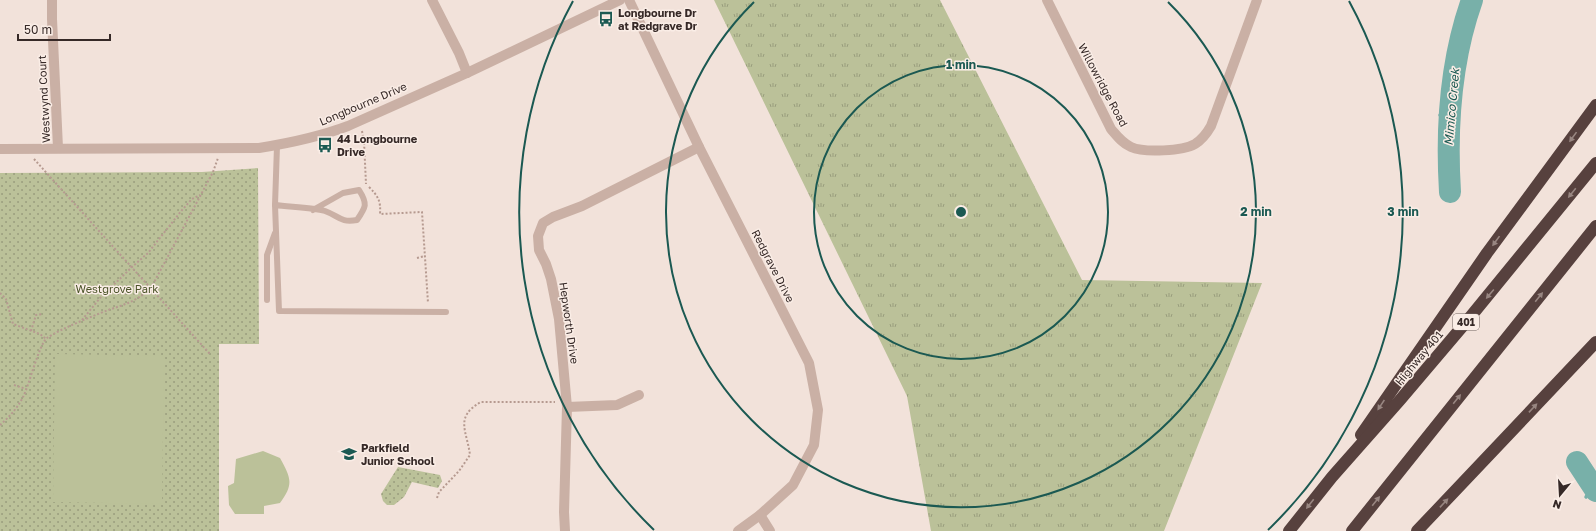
<svg xmlns="http://www.w3.org/2000/svg" width="1596" height="531" font-family="'Golos Text',sans-serif">
<style>
.grass{fill:url(#grass-tufts)}
.park{fill:url(#park-dots)}
.garden{fill:#bbc199}
.lines{fill:none;stroke-linecap:round;stroke-linejoin:round}
.stream{stroke:#78b0a9;stroke-width:3.5}
.river{stroke:#78b0a9;stroke-width:22}
.path{stroke:#b69a90;stroke-width:2;stroke-dasharray:2 2;stroke-linecap:butt}
.lane{stroke:#cab0a5;stroke-width:6}
.street{stroke:#cab0a5;stroke-width:10}
.highway{stroke:#57413e;stroke-width:12}
.oneway{fill:#988681}
.ring{fill:none;stroke:#1b5952;stroke-width:2}
.labels{text-anchor:middle;stroke-width:3;stroke-linejoin:round;paint-order:stroke}
.shield{fill:#faede6;stroke:#716460;stroke-width:1}
.shield-label{font-size:10px;font-weight:bold;fill:#362927}
.poi-label{font-size:11px;font-weight:bold;fill:#362927;stroke:#faede6;text-anchor:start}
.street-label{font-size:11px;fill:#362927;stroke:#faede6}
.park-label{font-size:11px;fill:#4c552a;stroke:#faede6}
.water-label{font-size:12px;font-style:italic;fill:#1b5952;stroke:#faede6}
.centre{fill:#1b5952;stroke:#faede6;stroke-width:2}
.ring-label{font-size:12px;text-anchor:middle;font-weight:bold;fill:#1b5952;stroke:#faede6;stroke-width:3;stroke-linejoin:round;paint-order:stroke}
</style>
<defs>
<pattern id="grass-tufts" width="24" height="20" patternUnits="userSpaceOnUse"><rect width="24" height="20" fill="#bbc199"/><path d="M3 7l-1-3M5 7V3M7 7l1-3M15 17l-1-3M17 17v-4M19 17l1-3" fill="none" stroke="#999d7d"/></pattern>
<pattern id="park-dots" width="8" height="8" patternUnits="userSpaceOnUse"><rect width="8" height="8" fill="#bbc199"/><path d="M2 2h.1M6 6h.1" fill="none" stroke="#999d7d" stroke-width="1.8" stroke-linecap="round"/></pattern>
</defs>
<rect width="100%" height="100%" fill="#f2e2da"/>
<polygon class="grass" points="714,0 940,0 1082,280 1262,283 1164,531 931,531 907,396"/>
<g class="park">
<polygon points="258,168 259,344 219,344 219,531 0,531 0,173 202,172"/>
<polygon points="398,467 440,475 442,481 438,488 412,482 404,497 394,505 387,505 383,501 381,494"/>
</g>
<g class="garden">
<polygon points="55,354 164,356 162,504 53,502"/>
<path d="M263 451 280 458C291 478 294 484 280 503L264 506V514H235L229 505 228 486 234 483 236 459Z"/>
</g>
<g class="lines">
<g class="stream">
<polyline points="1440,115 1449,107"/>
<polyline points="1586,497 1593,486"/>
</g>
<g class="river">
<path d="M1450 192C1446 127 1450 62 1472 0"/>
<polyline points="1577,462 1596,491"/>
</g>
<g class="path">
<polyline points="362,131 364,142 366,184"/>
<polyline points="34,159 210,354"/>
<path d="M369 187C378 196 381 201 380 214L422 212 428 303"/>
<polyline points="417,258 425,256"/>
<polyline points="0,293 6,299 13,324 40,334 46,339"/>
<polyline points="82,320 100,298 132,267 148,253 182,210 192,199 200,195"/>
<polyline points="31,331 36,315 42,314"/>
<polyline points="14,385 26,389"/>
<path d="M0 425C9 417 17 409 23 397 29 386 39 344 47 338 62 328 91 317 108 310 124 305 139 300 151 288L213 172 218 158"/>
<path d="M437 498 439 492 459 471 470 455C467 431 454 417 481 402H555"/>
</g>
<g class="lane">
<polyline points="277,146 275,205 279,311 446,312"/>
<path d="M275 205C289 207 312 207 325 211 339 216 340 223 357 220 366 207 368 204 359 190L343 193 313 210"/>
<polyline points="267,300 267,255 275,233"/>
</g>
<g class="street">
<polyline points="52,0 52,19 58,148"/>
<polyline points="432,0 459,53 467,73"/>
<polyline points="629,0 699,147 809,363 818,410 814,445 793,485 760,515 738,531"/>
<path d="M1047 0 1111 129C1117 136 1122 143 1131 147 1144 153 1183 151 1195 144 1203 139 1207 133 1211 126L1257 0"/>
<path d="M0 149 259 148C290 143 319 137 348 126L467 73 620 0"/>
<polyline points="567,407 617,405 639,395"/>
<polyline points="760,515 770,531"/>
<polyline points="565,531 564,512 567,407 559,319 551,279 546,264 539,250 538,236 543,223 553,217 582,206 699,147"/>
</g>
<g class="highway">
<polyline points="1361,435 1487,253 1596,105"/>
<polyline points="1289,531 1332,477 1400,400 1467,321 1596,163"/>
<polyline points="1352,531 1596,226"/>
<polyline points="1417,531 1596,342"/>
</g>
</g>
<defs><path id="oneway-solid" d="M-6-.8H1V-3.2L6.5 0L1 3.2V.8H-6Z"/></defs>
<g class="oneway">
<use href="#oneway-solid" transform="translate(1573 137) rotate(126)"/>
<use href="#oneway-solid" transform="translate(1572 193) rotate(129)"/>
<use href="#oneway-solid" transform="translate(1496 241) rotate(126)"/>
<use href="#oneway-solid" transform="translate(1490 294) rotate(130)"/>
<use href="#oneway-solid" transform="translate(1539 297) rotate(-51)"/>
<use href="#oneway-solid" transform="translate(1457 399) rotate(-51)"/>
<use href="#oneway-solid" transform="translate(1381 405) rotate(124)"/>
<use href="#oneway-solid" transform="translate(1533 408) rotate(-47)"/>
<use href="#oneway-solid" transform="translate(1376 501) rotate(-51)"/>
<use href="#oneway-solid" transform="translate(1444 503) rotate(-47)"/>
<use href="#oneway-solid" transform="translate(1310 504) rotate(128)"/>
</g>
<g class="ring">
<circle cx="961" cy="212" r="147"/>
<path d="M1168 2A295 295 0 1 1 754 2"/>
<path d="M654 530A442 442 0 0 1 573 1M1349 1A442 442 0 0 1 1268 530"/>
</g>
<defs>
<g id="bus-bare" transform="scale(1.2)"><path d="M-5-6H5V4H4V6H2V4H-2V6H-4V4H-5ZM-3.5-4V0h7V-4ZM-3.5 1.2v1.5H-2V1.2ZM2 1.2v1.5H3.5V1.2Z" fill="#1b5952" stroke="#faede6" stroke-width="2.5" paint-order="stroke"/></g>
<g id="school-bare" transform="scale(1.2)"><path d="M0-5L7-2L0 1L-7-2ZM-4 1L0 2.5L4 1V4Q0 6-4 4Z" fill="#1b5952" stroke="#faede6" stroke-width="2.5" paint-order="stroke"/></g>
</defs>
<g fill-rule="evenodd">
<use href="#bus-bare" x="606" y="19"/>
<use href="#bus-bare" x="325" y="145"/>
<use href="#school-bare" x="349" y="454"/>
</g>
<g class="labels">
<rect class="shield" x="1453" y="314" width="26" height="16" rx="3"/>
<g class="shield-label">
<text x="1466" y="326">401</text>
</g>
<g class="poi-label">
<text x="618" y="17">Longbourne Dr<tspan x="618" dy="13">at Redgrave Dr</tspan></text>
<text x="337" y="143">44 Longbourne<tspan x="337" dy="13">Drive</tspan></text>
<text x="361" y="452">Parkfield<tspan x="361" dy="13">Junior School</tspan></text>
</g>
<g class="street-label">
<text transform="translate(1103 85) rotate(62)" y="4">Willowridge Road</text>
<text transform="translate(44 99) rotate(-93)" y="4">Westwynd Court</text>
<text transform="translate(363 104) rotate(-23)" y="4">Longbourne Drive</text>
<text transform="translate(773 266) rotate(63)" y="4">Redgrave Drive</text>
<text transform="translate(569 323) rotate(82)" y="4">Hepworth Drive</text>
<text transform="translate(1419 358) rotate(-50)" y="4">Highway 401</text>
</g>
<g class="park-label">
<text x="117" y="293">Westgrove Park</text>
</g>
<g class="water-label">
<text transform="translate(1452 107) rotate(-85)" y="4">Mimico Creek</text>
</g>
</g>
<circle cx="961" cy="212" r="6" class="centre"/>
<g class="ring-label">
<text x="961" y="69">1 min</text>
<text x="1256" y="216">2 min</text>
<text x="1403" y="216">3 min</text>
</g>
<g transform="translate(1560 495) rotate(198)" stroke="#faede6" stroke-width="3" paint-order="stroke">
<path d="M0-3L7 15L0 10L-7 15Z" fill="#362927"/>
<text y="-6" font-size="11" font-weight="bold" text-anchor="middle" fill="#362927">N</text>
</g>
<path d="M18 34v6h92v-6" fill="none" stroke="#362927" stroke-width="2"/>
<text x="24" y="34" font-size="12" fill="#362927" stroke="#faede6" stroke-width="3" paint-order="stroke">50 m</text>
</svg>
